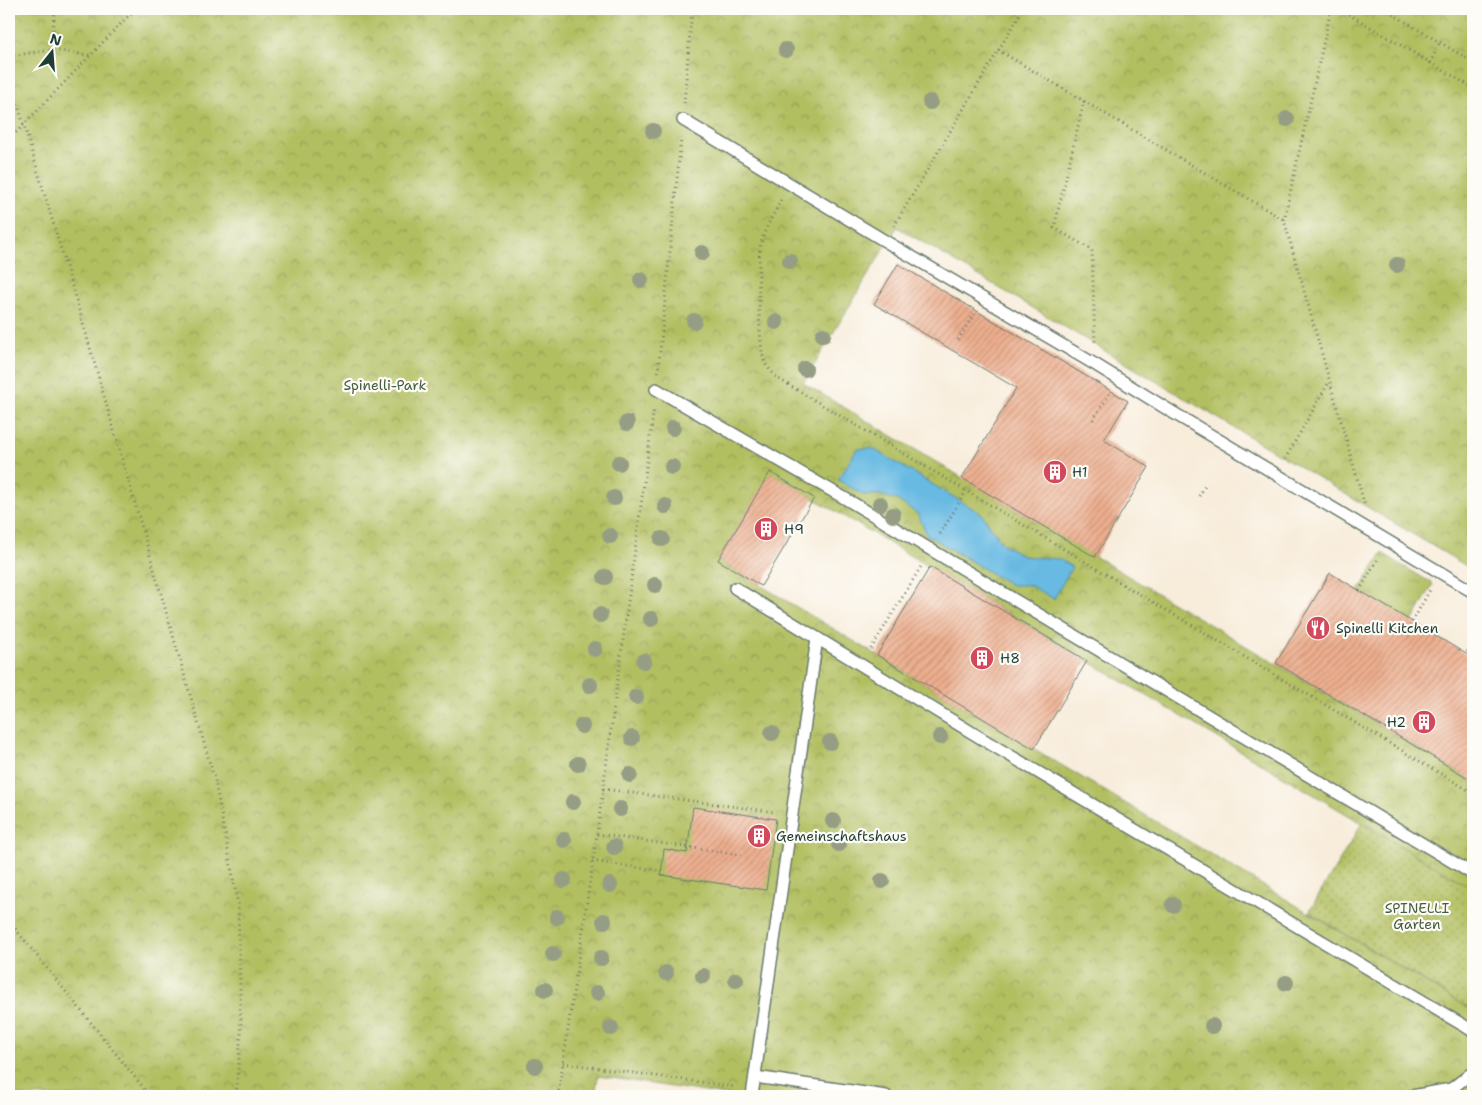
<svg xmlns="http://www.w3.org/2000/svg" width="1482" height="1105" font-family="'Shantell Sans',sans-serif">
<style>
.grass{fill:url(#grass-tufts);stroke:#687e4a}
.park{fill:url(#park-crowns);stroke:#687e4a}
.garden{fill:url(#garden-dots);stroke:#687e4a}
.water{fill:#67bae3;stroke:#437c8c}
.building{fill:url(#building-hatch)}
.lines{fill:none;stroke-linecap:round;stroke-linejoin:round}
.lane-casing{stroke:#6b7a6e;stroke-width:14}
.path{stroke:#6b7a6e;stroke-width:3;stroke-dasharray:1 4;stroke-linecap:butt}
.lane{stroke:#fff;stroke-width:11}
.tree{fill:#959e85}
.labels{text-anchor:middle;stroke-width:4.5;stroke-linejoin:round;paint-order:stroke}
.park-label{font-size:14px;fill:#445e3f;stroke:#fdfcf7}
.poi-label{font-size:14px;fill:#1f3d34;stroke:#fdfcf7;text-anchor:start}
</style>
<defs>
<pattern id="grass-tufts" width="24" height="20" patternUnits="userSpaceOnUse" patternTransform="scale(1.25)"><rect width="24" height="20" fill="#b2bf61"/><path d="M3 7l-1-3M5 7V3M7 7l1-3M15 17l-1-3M17 17v-4M19 17l1-3" fill="none" stroke="#909c51"/></pattern>
<pattern id="park-crowns" width="20" height="18" patternUnits="userSpaceOnUse" patternTransform="scale(1.25)"><rect width="20" height="18" fill="#b2bf61"/><path d="M2 6a3 3 0 1 1 6 0M12 15a3 3 0 1 1 6 0" fill="none" stroke="#909c51"/></pattern>
<pattern id="garden-dots" width="8" height="8" patternUnits="userSpaceOnUse" patternTransform="scale(1.25)"><rect width="8" height="8" fill="#b2bf61"/><path d="M2 2h.1M6 6h.1" fill="none" stroke="#909c51" stroke-width="1.8" stroke-linecap="round"/></pattern>
<pattern id="building-hatch" width="6" height="6" patternUnits="userSpaceOnUse" patternTransform="scale(1.25)"><rect width="6" height="6" fill="#eeaf8f"/><path d="M-1 1l2-2M0 6l6-6M5 7l2-2" fill="none" stroke="#c09076"/></pattern>
</defs>
<rect width="100%" height="100%" fill="#fdfcf7"/>
<filter id="ink" filterUnits="userSpaceOnUse"><feTurbulence type="fractalNoise" baseFrequency=".02" numOctaves="2"/><feDisplacementMap in="SourceGraphic" scale="10" xChannelSelector="R" yChannelSelector="G"/><feConvolveMatrix kernelMatrix="1 2 1 2 8 2 1 2 1" color-interpolation-filters="sRGB"/></filter>
<filter id="wash" filterUnits="userSpaceOnUse"><feTurbulence type="fractalNoise" baseFrequency=".0096" numOctaves="4" result="noise"/><feDisplacementMap in="SourceGraphic" scale="20" xChannelSelector="R" yChannelSelector="G"/><feGaussianBlur stdDeviation="1.12" result="paint"/><feColorMatrix in="noise" values="0 0 0 0 0 0 0 0 0 0 0 0 0 0 0 0 0 1.4 0 .05"/><feComposite in="paint" operator="in"/></filter>
<g filter="url(#wash)">
<rect width="100%" height="100%" fill="#f8ecda"/>
<polygon class="grass" points="1382,553 1433,584 1412,622 1359,591"/>
<polygon class="park" points="9,9 1473,9 1473,570 897,227 803,383 1473,781 1473,889 771,473 718,560 1473,1011 1473,1096 733,1096 598,1076 595,1096 9,1096"/>
<polygon class="garden" points="1362,823 1473,889 1473,1011 1309,912"/>
<polygon class="water" points="872,448 982,514 1002,543 1023,556 1059,559 1072,567 1054,599 1029,585 1011,585 927,535 918,514 897,500 880,495 863,495 838,480 857,449"/>
<g id="blocks">
<g class="building">
<polygon points="898,264 1128,401 1104,440 1149,467 1095,557 962,478 1016,388 874,304"/>
<polygon points="770,472 814,498 761,586 718,560"/>
<polygon points="930,567 1087,661 1034,749 877,655"/>
<polygon points="1330,573 1473,658 1473,781 1276,663"/>
<polygon points="693,807 776,819 766,890 661,875 664,849 687,853"/>
</g>
</g>
</g>
<g filter="url(#ink)">
<use href="#blocks" fill-opacity="0" stroke="#6b7a6e" stroke-width="1"/>
<g class="lines">
<g class="lane-casing">
<g id="lane">
<polyline points="683,120 885,241 1096,365 1172,412 1473,592"/>
<polyline points="656,389 846,499 1473,874"/>
<polyline points="735,588 989,743 1473,1031"/>
<polyline points="755,1077 886,1096"/>
<polyline points="752,1096 817,638"/>
<polyline points="1412,1096 1451,1089 1473,1072"/>
</g>
</g>
<g class="path">
<polyline points="1331,9 1284,220 1365,506"/>
<polyline points="1340,9 1473,88"/>
<polyline points="1384,9 1473,62"/>
<polyline points="51,50 55,9"/>
<polyline points="998,50 1284,220"/>
<polyline points="9,56 51,50 90,55"/>
<polyline points="1430,63 1440,42"/>
<polyline points="9,75 80,313 215,781 238,904 241,1033 236,1096"/>
<polyline points="1084,101 1054,228 1092,250 1095,344"/>
<polyline points="684,103 692,9"/>
<polyline points="9,140 135,9"/>
<path d="M781 200C774 214 765 227 761 243 757 259 758 349 765 363 768 368 773 373 777 378L1473 793"/>
<polyline points="894,226 1023,9"/>
<polyline points="958,340 974,314"/>
<polyline points="658,372 681,139"/>
<polyline points="1093,420 1110,393"/>
<polyline points="1285,459 1329,382"/>
<polyline points="1199,496 1205,486"/>
<polyline points="940,534 966,491"/>
<polyline points="1359,591 1379,557"/>
<polyline points="1412,622 1431,588"/>
<polyline points="871,649 922,565"/>
<polyline points="1467,652 1473,641"/>
<polyline points="603,789 775,812"/>
<polyline points="597,834 741,855"/>
<polyline points="592,861 661,871"/>
<polyline points="9,921 150,1096"/>
<polyline points="563,1063 735,1087"/>
<polyline points="558,1096 597,834 654,408"/>
</g>
<use href="#lane" class="lane"/>
</g>
<g class="tree">
<circle cx="786" cy="50" r="8"/>
<circle cx="930" cy="102" r="8"/>
<circle cx="1287" cy="119" r="8"/>
<circle cx="653" cy="131" r="8"/>
<circle cx="702" cy="253" r="8"/>
<circle cx="790" cy="261" r="8"/>
<circle cx="1397" cy="265" r="8"/>
<circle cx="641" cy="280" r="8"/>
<circle cx="694" cy="321" r="8"/>
<circle cx="776" cy="322" r="8"/>
<circle cx="823" cy="335" r="8"/>
<circle cx="805" cy="369" r="8"/>
<circle cx="627" cy="423" r="8"/>
<circle cx="673" cy="428" r="8"/>
<circle cx="619" cy="463" r="8"/>
<circle cx="672" cy="467" r="8"/>
<circle cx="614" cy="498" r="8"/>
<circle cx="880" cy="504" r="8"/>
<circle cx="665" cy="506" r="8"/>
<circle cx="893" cy="515" r="8"/>
<circle cx="610" cy="536" r="8"/>
<circle cx="662" cy="539" r="8"/>
<circle cx="605" cy="577" r="8"/>
<circle cx="655" cy="585" r="8"/>
<circle cx="600" cy="615" r="8"/>
<circle cx="651" cy="619" r="8"/>
<circle cx="595" cy="649" r="8"/>
<circle cx="644" cy="661" r="8"/>
<circle cx="590" cy="685" r="8"/>
<circle cx="636" cy="697" r="8"/>
<circle cx="582" cy="726" r="8"/>
<circle cx="772" cy="733" r="8"/>
<circle cx="940" cy="737" r="8"/>
<circle cx="632" cy="738" r="8"/>
<circle cx="830" cy="742" r="8"/>
<circle cx="578" cy="764" r="8"/>
<circle cx="630" cy="775" r="8"/>
<circle cx="573" cy="802" r="8"/>
<circle cx="620" cy="809" r="8"/>
<circle cx="833" cy="821" r="8"/>
<circle cx="564" cy="840" r="8"/>
<circle cx="839" cy="844" r="8"/>
<circle cx="614" cy="847" r="8"/>
<circle cx="564" cy="880" r="8"/>
<circle cx="882" cy="881" r="8"/>
<circle cx="610" cy="885" r="8"/>
<circle cx="1173" cy="905" r="8"/>
<circle cx="557" cy="917" r="8"/>
<circle cx="604" cy="921" r="8"/>
<circle cx="553" cy="954" r="8"/>
<circle cx="601" cy="958" r="8"/>
<circle cx="666" cy="973" r="8"/>
<circle cx="703" cy="976" r="8"/>
<circle cx="736" cy="980" r="8"/>
<circle cx="1286" cy="983" r="8"/>
<circle cx="545" cy="990" r="8"/>
<circle cx="597" cy="993" r="8"/>
<circle cx="1212" cy="1026" r="8"/>
<circle cx="611" cy="1028" r="8"/>
<circle cx="535" cy="1066" r="8"/>
</g>
</g>
<defs>
<g id="building-disc" transform="scale(1.25)"><circle r="9.5" fill="#d1495b" stroke="#fdfcf7"/><path d="M-4-6H4V6H1V3H-1V6H-4ZM-2.5-4.3h1.7v1.8h-1.7ZM.8-4.3h1.7v1.8H.8ZM-2.5-1h1.7V.8h-1.7ZM.8-1h1.7V.8H.8Z" fill="#fff"/></g>
<g id="restaurant-disc" transform="scale(1.25)"><circle r="9.5" fill="#d1495b" stroke="#fdfcf7"/><path d="M-5-6h1v4h1v-4h1v4h1v-4h1v5L-1.5 .5V6h-2V.5L-5-1ZM5-6V6H3V1.5H1.5Q1.5-4 5-6Z" fill="#fff"/></g>
</defs>
<g fill-rule="evenodd">
<use href="#building-disc" x="1055" y="472"/>
<use href="#building-disc" x="766" y="529"/>
<use href="#restaurant-disc" x="1318" y="628"/>
<use href="#building-disc" x="982" y="658"/>
<use href="#building-disc" x="1424" y="722"/>
<use href="#building-disc" x="759" y="836"/>
</g>
<g class="labels">
<g class="park-label">
<text x="385" y="390">Spinelli-Park</text>
<text x="1417" y="913">SPINELLI<tspan x="1417" dy="16">Garten</tspan></text>
</g>
<g class="poi-label">
<text x="1072" y="477">H1</text>
<text x="784" y="534">H9</text>
<text x="1336" y="633">Spinelli Kitchen</text>
<text x="1000" y="663">H8</text>
<text x="1406" y="727" text-anchor="end">H2</text>
<text x="776" y="841">Gemeinschaftshaus</text>
</g>
</g>
<rect width="1482" height="1105" fill="none" stroke="#fdfcf7" stroke-width="30"/>
<g transform="translate(52 52) rotate(17)" stroke="#fdfcf7" stroke-width="4" paint-order="stroke">
<path d="M0-4L9 19L0 12L-9 19Z" fill="#1f3d34"/>
<text y="-8" font-size="14" font-weight="bold" text-anchor="middle" fill="#1f3d34">N</text>
</g>
</svg>
